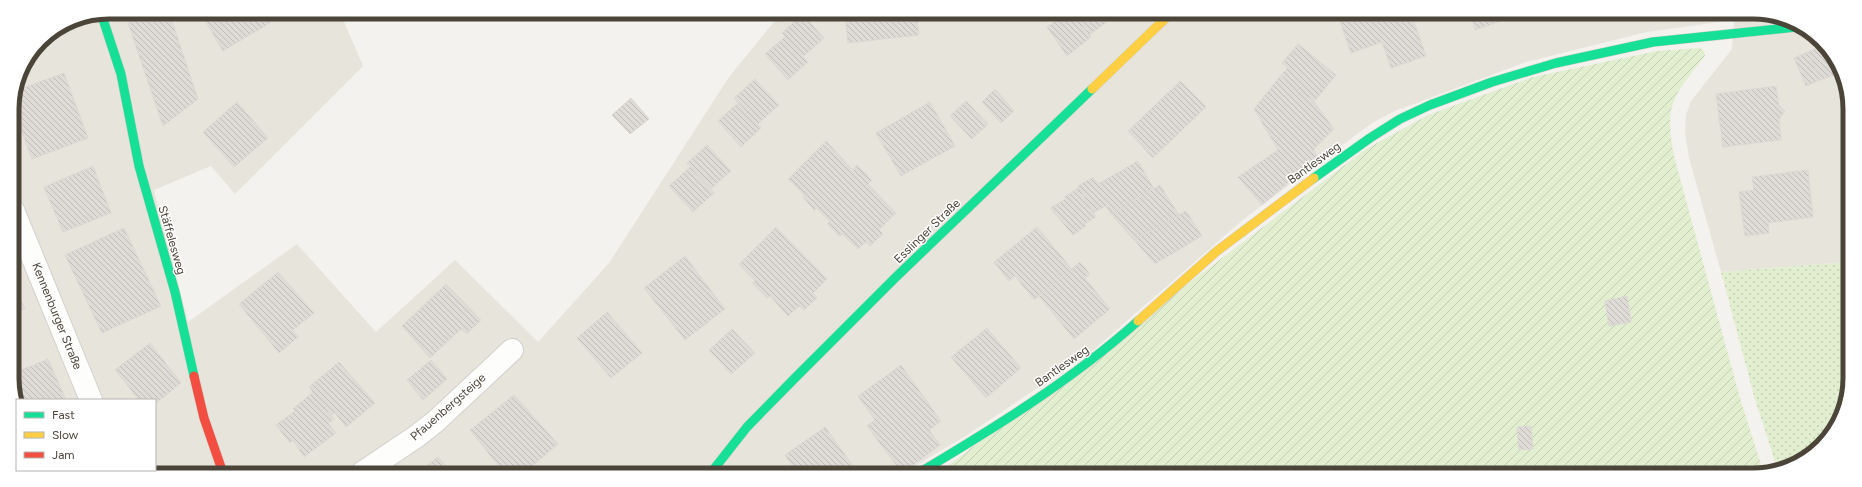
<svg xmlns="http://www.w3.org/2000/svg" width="1862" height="487" font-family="Figtree,sans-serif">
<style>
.residential{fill:#e7e4dc}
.grass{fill:url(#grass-dots)}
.garden{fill:url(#garden-furrows)}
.building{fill:url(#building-back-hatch);stroke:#dcd9d4}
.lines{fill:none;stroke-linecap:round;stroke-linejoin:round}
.street-casing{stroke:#d2d0cb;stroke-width:24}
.fast-casing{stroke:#d3cfc5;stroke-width:10}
.slow-casing{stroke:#d3cfc5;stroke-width:10}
.jam-casing{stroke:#d3cfc5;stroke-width:10}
.street{stroke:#fdfdfc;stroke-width:22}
.fast{stroke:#16e098;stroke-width:9}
.slow{stroke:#ffcf43;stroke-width:9}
.jam{stroke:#f24e42;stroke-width:9}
.labels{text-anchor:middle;stroke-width:3;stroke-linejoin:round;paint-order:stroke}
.street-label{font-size:12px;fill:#4b4439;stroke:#fff}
.rim{fill:none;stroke:#4b4439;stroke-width:5}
</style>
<defs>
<pattern id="grass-dots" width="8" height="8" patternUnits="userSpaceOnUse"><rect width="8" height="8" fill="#e1eecf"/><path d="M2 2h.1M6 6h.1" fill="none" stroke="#c3cdb2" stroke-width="1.8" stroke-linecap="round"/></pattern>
<pattern id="garden-furrows" width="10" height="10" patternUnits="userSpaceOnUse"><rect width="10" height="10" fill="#e1eecf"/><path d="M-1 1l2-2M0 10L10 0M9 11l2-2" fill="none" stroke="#c3cdb2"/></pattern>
<pattern id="building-back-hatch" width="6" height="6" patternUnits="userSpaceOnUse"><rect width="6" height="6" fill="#dedbd6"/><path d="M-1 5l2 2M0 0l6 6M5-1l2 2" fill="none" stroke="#c0bdb8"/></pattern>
</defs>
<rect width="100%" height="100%" fill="#f4f2ee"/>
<polygon class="residential" points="109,12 340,12 363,66 235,194 211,166 154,190 188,322 297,244 376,332 455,260 538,342 609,263 729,77 781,13 1772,14 1822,41 1848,90 1848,262 1721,272 1689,158 1685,133 1686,115 1691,101 1732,49 1734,20 1647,32 1526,62 1395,111 1372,123 1244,219 1090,353 967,435 902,474 90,473 84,470 155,470 155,400 17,400 17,403 14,397 12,103 19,72 41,40 72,19"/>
<polygon class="grass" points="1848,262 1848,397 1837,427 1817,451 1790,468 1778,471 1754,396 1721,272"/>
<path class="garden" d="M1700 48 1704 51 1705 56C1673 97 1664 103 1674 156L1740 398 1764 474H937L1366 149 1428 115 1533 77 1657 51Z"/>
<g class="building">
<polygon points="161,12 169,12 198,99 163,126 128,23"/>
<polygon points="200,12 288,12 223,51"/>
<polygon points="845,13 916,13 919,35 848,43"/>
<polygon points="1066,13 1074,13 1091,37 1067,56 1047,27"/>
<polygon points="1074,13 1113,13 1115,16 1089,35"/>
<polygon points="1337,13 1411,13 1426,56 1391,68 1382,42 1351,53"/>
<polygon points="802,14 824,38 804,56 782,33"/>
<polygon points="1470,14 1515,14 1516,16 1475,30"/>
<polygon points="785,37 808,62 788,80 765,54"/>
<polygon points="1298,44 1336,75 1314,102 1281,75 1288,68 1282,63"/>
<polygon points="1821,46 1834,75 1820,80 1808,52"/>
<polygon points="1808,52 1820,80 1806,86 1794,58"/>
<polygon points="1828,62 1833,62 1848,92 1841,92"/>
<polygon points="64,73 88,138 32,159 12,106 15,91"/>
<polygon points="1281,75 1314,102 1334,129 1314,149 1317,158 1262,205 1238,177 1278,150 1254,109"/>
<polygon points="755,79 779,105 758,124 734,98"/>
<polygon points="1180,81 1206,107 1153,158 1128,131"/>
<polygon points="1776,86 1779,105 1785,111 1779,119 1781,140 1723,147 1716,94"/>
<polygon points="995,89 1014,111 1001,123 982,102"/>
<polygon points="631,98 649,119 630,134 612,115"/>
<polygon points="966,101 988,124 972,139 950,116"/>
<polygon points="237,102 268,138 234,167 203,132"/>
<polygon points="930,102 955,146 901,176 876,133"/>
<polygon points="738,103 761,128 741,147 718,121"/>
<polygon points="826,141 853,170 857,165 872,180 868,184 896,213 879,230 883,234 870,246 866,242 858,249 842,234 839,236 827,224 830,222 817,208 814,210 803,197 805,196 788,179"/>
<polygon points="707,145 731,171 711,189 687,163"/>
<polygon points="1138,161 1154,189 1111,214 1106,206 1093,213 1078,186 1093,177 1098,184"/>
<polygon points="93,166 111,213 63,232 44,187"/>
<polygon points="690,167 714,193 693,212 669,186"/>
<polygon points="1808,170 1813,217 1768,223 1769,233 1745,236 1739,192 1754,190 1752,177"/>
<polygon points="1160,185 1179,215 1134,240 1111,214"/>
<polygon points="1079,188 1096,217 1084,224 1086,226 1073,235 1050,208 1066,199 1065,196"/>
<polygon points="1186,211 1202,236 1155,264 1134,240"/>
<polygon points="776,227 827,279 813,293 817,298 804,310 799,306 788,316 770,296 767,298 752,283 755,281 739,264"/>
<polygon points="1037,227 1072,269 1034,300 1015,276 1009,281 994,262"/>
<polygon points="124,228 161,306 102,333 65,255"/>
<polygon points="685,256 725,309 685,340 644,288"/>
<polygon points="1080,262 1090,274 1085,278 1110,309 1074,339 1039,296"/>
<polygon points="278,272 314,313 293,330 298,337 279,353 239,304"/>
<polygon points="446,284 481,320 467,334 461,329 430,358 402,326"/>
<polygon points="13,287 25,308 13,315"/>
<polygon points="1627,296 1631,322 1609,326 1605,301"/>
<polygon points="607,312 642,353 611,378 577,338"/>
<polygon points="987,328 1021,368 986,398 951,357"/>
<polygon points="732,329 755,353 731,374 709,350"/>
<polygon points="150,343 181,383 155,404 155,400 139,400 115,370"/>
<polygon points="48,359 66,400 17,400 17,403 14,397 14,373"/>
<polygon points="431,360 447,379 423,400 407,380"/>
<polygon points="339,362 375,403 346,427 335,413 331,415 309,387"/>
<polygon points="901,365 941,421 929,430 940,445 902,473 867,426 875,420 858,396"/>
<polygon points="313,392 334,419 328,423 336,433 304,457 293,440 290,443 276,425 295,411 293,409"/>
<polygon points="514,395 558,444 523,474 505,474 470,430"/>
<polygon points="1531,426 1533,449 1519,450 1517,427"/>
<polygon points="825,427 856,470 850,474 798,474 785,455"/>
<polygon points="438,457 452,473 417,473"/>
</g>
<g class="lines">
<g class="street-casing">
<g id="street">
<polyline points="13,210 91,400"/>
<polyline points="118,470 119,473"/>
<polyline points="362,473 417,436 436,421 512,350"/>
</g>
</g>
<g class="fast-casing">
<g id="fast">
<polyline points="101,13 121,74 139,166 175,292 194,376"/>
<polyline points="1314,178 1370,138 1400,119 1430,105 1492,82 1556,63 1653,42 1796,27"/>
<polyline points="710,474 747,427 793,380 896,277 1092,89"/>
<path d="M917 474C994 428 1071 381 1138 321"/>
</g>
</g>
<g class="slow-casing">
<g id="slow">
<polyline points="1092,89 1171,13"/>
<polyline points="1138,321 1217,251 1314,178"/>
</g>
</g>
<g class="jam-casing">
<polyline id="jam" points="194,376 204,418 223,473"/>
</g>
<use href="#street" class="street"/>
<use href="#fast" class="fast"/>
<use href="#slow" class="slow"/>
<use href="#jam" class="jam"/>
</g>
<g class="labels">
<g class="street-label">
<text transform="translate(1314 163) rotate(-36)" y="4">Bantlesweg</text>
<text transform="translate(927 231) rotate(-44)" y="4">Esslinger Straße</text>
<text transform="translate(172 240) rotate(74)" y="4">Stäffelesweg</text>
<text transform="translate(57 316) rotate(68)" y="4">Kennenburger Straße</text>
<text transform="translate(1062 366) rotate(-35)" y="4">Bantlesweg</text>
<text transform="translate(448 407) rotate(-41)" y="4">Pfauenbergsteige</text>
</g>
</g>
<path d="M0 0H1862V487H0ZM109 19H1753A90 90 0 0 1 1843 109V378A90 90 0 0 1 1753 468H109A90 90 0 0 1 19 378V109A90 90 0 0 1 109 19Z" fill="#fff" fill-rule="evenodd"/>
<path class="rim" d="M109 19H1753A90 90 0 0 1 1843 109V378A90 90 0 0 1 1753 468H109A90 90 0 0 1 19 378V109A90 90 0 0 1 109 19Z"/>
<rect x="16" y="399" width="140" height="72" fill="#ffffff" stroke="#b7b4b0"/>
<rect x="24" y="412" width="20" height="6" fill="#16e098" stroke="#b7b4b0"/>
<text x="52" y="419" font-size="12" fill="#4b4439">Fast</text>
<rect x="24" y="432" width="20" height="6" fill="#ffcf43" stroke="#b7b4b0"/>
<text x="52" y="439" font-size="12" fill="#4b4439">Slow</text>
<rect x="24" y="452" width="20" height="6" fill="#f24e42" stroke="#b7b4b0"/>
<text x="52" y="459" font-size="12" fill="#4b4439">Jam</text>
</svg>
